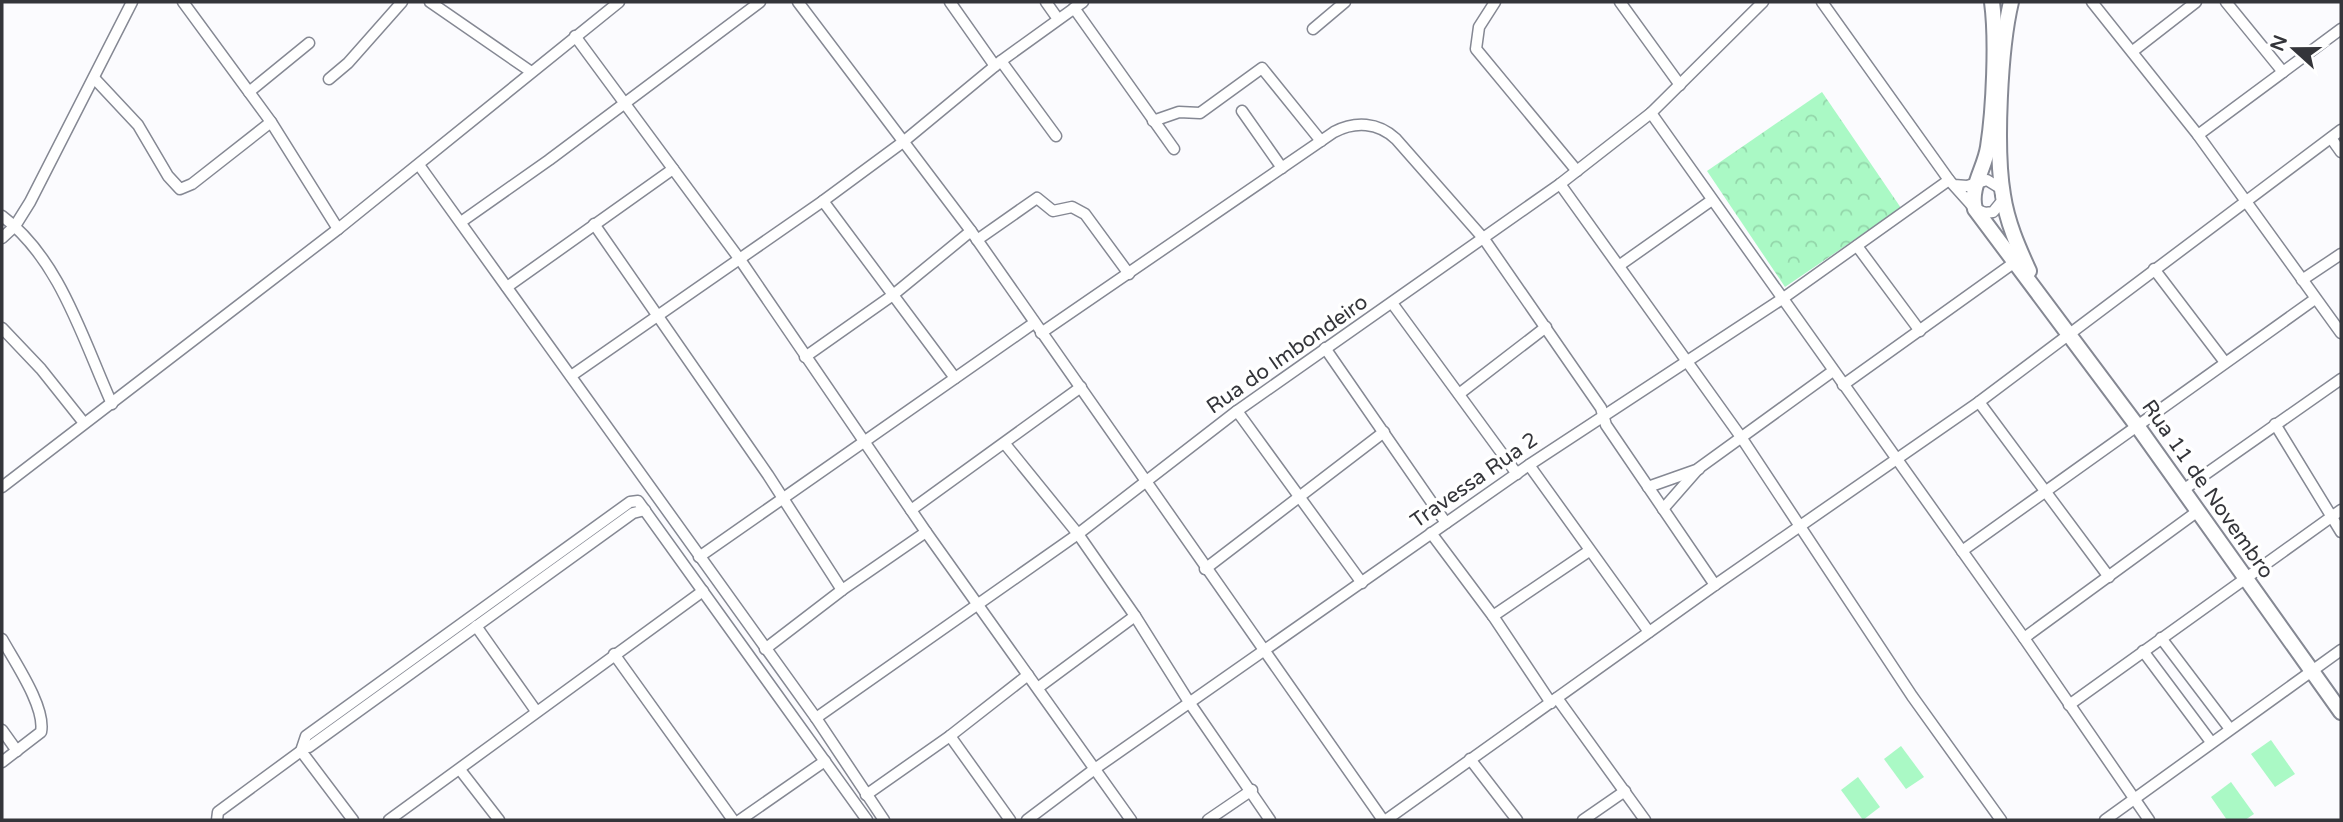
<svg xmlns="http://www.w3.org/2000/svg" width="2343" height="822" font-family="'Varela Round',sans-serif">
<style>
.green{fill:#aaf9c5}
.forest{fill:url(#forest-crowns)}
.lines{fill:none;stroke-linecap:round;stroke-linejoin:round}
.minor-casing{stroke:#858893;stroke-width:13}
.secondary-casing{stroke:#858893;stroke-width:18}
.minor{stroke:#fff;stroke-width:10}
.secondary{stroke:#fff;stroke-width:14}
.labels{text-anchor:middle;stroke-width:7;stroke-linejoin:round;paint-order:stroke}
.street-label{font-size:21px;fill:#34353a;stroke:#fff}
</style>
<defs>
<pattern id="forest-crowns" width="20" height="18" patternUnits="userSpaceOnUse" patternTransform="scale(1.75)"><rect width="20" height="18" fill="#aaf9c5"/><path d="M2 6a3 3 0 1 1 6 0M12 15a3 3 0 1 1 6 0" fill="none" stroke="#93d6aa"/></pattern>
</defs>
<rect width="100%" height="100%" fill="#fbfbfe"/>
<g class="green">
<polygon points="2271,740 2295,774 2275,787 2251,754"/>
<polygon points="1901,746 1924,777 1906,789 1884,759"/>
<polygon points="1858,777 1880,807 1863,820 1841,790"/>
<polygon points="2231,782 2254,814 2245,820 2227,820 2211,797"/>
</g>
<polygon class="forest" points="1822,92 1901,208 1785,287 1707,171"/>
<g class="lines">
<g class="minor-casing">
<g id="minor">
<polyline points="183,2 271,122 338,229"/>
<polyline points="430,2 530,71"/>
<polyline points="798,2 971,231 1383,820"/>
<polyline points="950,2 995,66"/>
<polyline points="1046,2 1058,19"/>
<polyline points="1495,2 1479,27 1476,49 1577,171"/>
<polyline points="1620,2 1680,85"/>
<polyline points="1822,2 1949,180 1975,209 1985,213 1993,212 2002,201 2000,188 1987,180 1967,186 1954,185"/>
<polyline points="2092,2 2198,135 2341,333"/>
<polyline points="2226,2 2283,72"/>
<polyline points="1074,8 1174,149"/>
<polyline points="1313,29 1345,2"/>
<polyline points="575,36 741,261 926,532 1131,820"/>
<polyline points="2133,51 2196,2"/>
<polyline points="1001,61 1056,136"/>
<polyline points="94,78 138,125 168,176 180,189 192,184 271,122"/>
<polyline points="329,79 348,63 402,2"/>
<polyline points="249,92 309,43"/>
<polyline points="1242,111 1282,168"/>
<polyline points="1651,113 2024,638 2149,820"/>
<polyline points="1153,121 1179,112 1200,113 1262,68 1321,141"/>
<polyline points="2198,135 2341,29"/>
<polyline points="2331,138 2341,152"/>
<polyline points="419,165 816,718 884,820"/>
<polyline points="1560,184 1741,437 1912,696 2001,820"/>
<polyline points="823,201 955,378"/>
<path d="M2 216C60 259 83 340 112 404"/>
<polyline points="461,222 549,160 760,2"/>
<polyline points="594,224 768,475 842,590 926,532"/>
<polyline points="2,238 15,226 30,202 132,2"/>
<polyline points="977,240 1037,198 1053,211 1072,207 1085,214 1129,274"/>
<polyline points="1857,246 1920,331"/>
<polyline points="1620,265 1712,200"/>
<polyline points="2154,269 2224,361"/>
<polyline points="2302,280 2341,254"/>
<polyline points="507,287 673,169"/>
<polyline points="1392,303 1517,474"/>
<polyline points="2,328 41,369 84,423"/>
<path d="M1041 333 1334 132C1355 121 1378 122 1396 139L1484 239 1601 408 1606 425 1715 585"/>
<polyline points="1325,348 1446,523"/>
<polyline points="805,357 893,295 971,231"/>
<polyline points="571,376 823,201 903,142 1001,61 1083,2"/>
<polyline points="1843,385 2015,262"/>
<polyline points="1459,394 1546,327"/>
<polyline points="1979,402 2109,577"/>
<polyline points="1237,411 1362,583"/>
<polyline points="2275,424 2341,532"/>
<polyline points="1005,444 1078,534 1135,616 1039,687"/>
<polyline points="1529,465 1649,632"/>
<polyline points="2,487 338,229 619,2"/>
<polyline points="1648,487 1699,469"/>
<polyline points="2183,490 2341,379"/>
<polyline points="1663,509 1699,468 1833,371"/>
<polyline points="911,510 1081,387"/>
<polyline points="1431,533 1493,616 1551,703"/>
<polyline points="1962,551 2315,299"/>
<polyline points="699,557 1034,323"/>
<polyline points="1205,569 1384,432"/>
<polyline points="1135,616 1189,702 1270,820"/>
<polyline points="1493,616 1589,551"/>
<polyline points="476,626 536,711"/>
<polyline points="2024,638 2198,511"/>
<polyline points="2161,638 2230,729"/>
<path d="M2 639C14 661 46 707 41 732L2 762"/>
<polyline points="765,649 842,590"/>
<polyline points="2143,651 2211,742"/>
<polyline points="614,654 733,820"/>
<polyline points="1557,698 1645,820"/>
<polyline points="2069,705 2341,510"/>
<polyline points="816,718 1078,534 1237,411 1560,184 1651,113 1763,2"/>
<polyline points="2,730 17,751"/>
<polyline points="950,736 1010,820"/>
<polyline points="303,747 309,747 633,513 645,510"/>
<polyline points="1470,759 1517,820"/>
<polyline points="461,771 499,820"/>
<polyline points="866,795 950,736 1028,675"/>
<polyline points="217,820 218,812 301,751"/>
<polyline points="353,820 301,751 306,736 630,502 638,501 867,820"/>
<polyline points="389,820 703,591"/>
<polyline points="740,820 825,761"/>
<polyline points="1027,820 1096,768 1529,465 1782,299 1949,180"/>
<polyline points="1208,820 1252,790"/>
<polyline points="1386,820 1715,585 1979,402 2341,130"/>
<polyline points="1583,820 1625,791"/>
<polyline points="2105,820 2341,650"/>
</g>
</g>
<g class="secondary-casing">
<g id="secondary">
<path d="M1992 2C1997 39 1994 109 1988 147 1985 168 1969 188 1975 209L2138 427 2341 712"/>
<path d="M2011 2C2000 48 1995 148 2003 195 2007 222 2018 247 2029 271"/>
</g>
</g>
<use href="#minor" class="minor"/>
<use href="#secondary" class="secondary"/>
</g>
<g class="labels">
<g class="street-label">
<text transform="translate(1287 354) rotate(-35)" y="7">Rua do Imbondeiro</text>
<text transform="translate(1474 480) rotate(-35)" y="7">Travessa Rua 2</text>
<text transform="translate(2208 489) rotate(55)" y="7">Rua 11 de Novembro</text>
</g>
</g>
<rect width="2343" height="822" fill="none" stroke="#34353a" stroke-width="7"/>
<g transform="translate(2294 49) rotate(291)" stroke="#ffffff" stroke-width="5" paint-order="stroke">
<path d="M0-5L12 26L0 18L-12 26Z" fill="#34353a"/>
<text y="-10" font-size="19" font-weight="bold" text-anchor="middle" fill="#34353a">N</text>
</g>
</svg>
